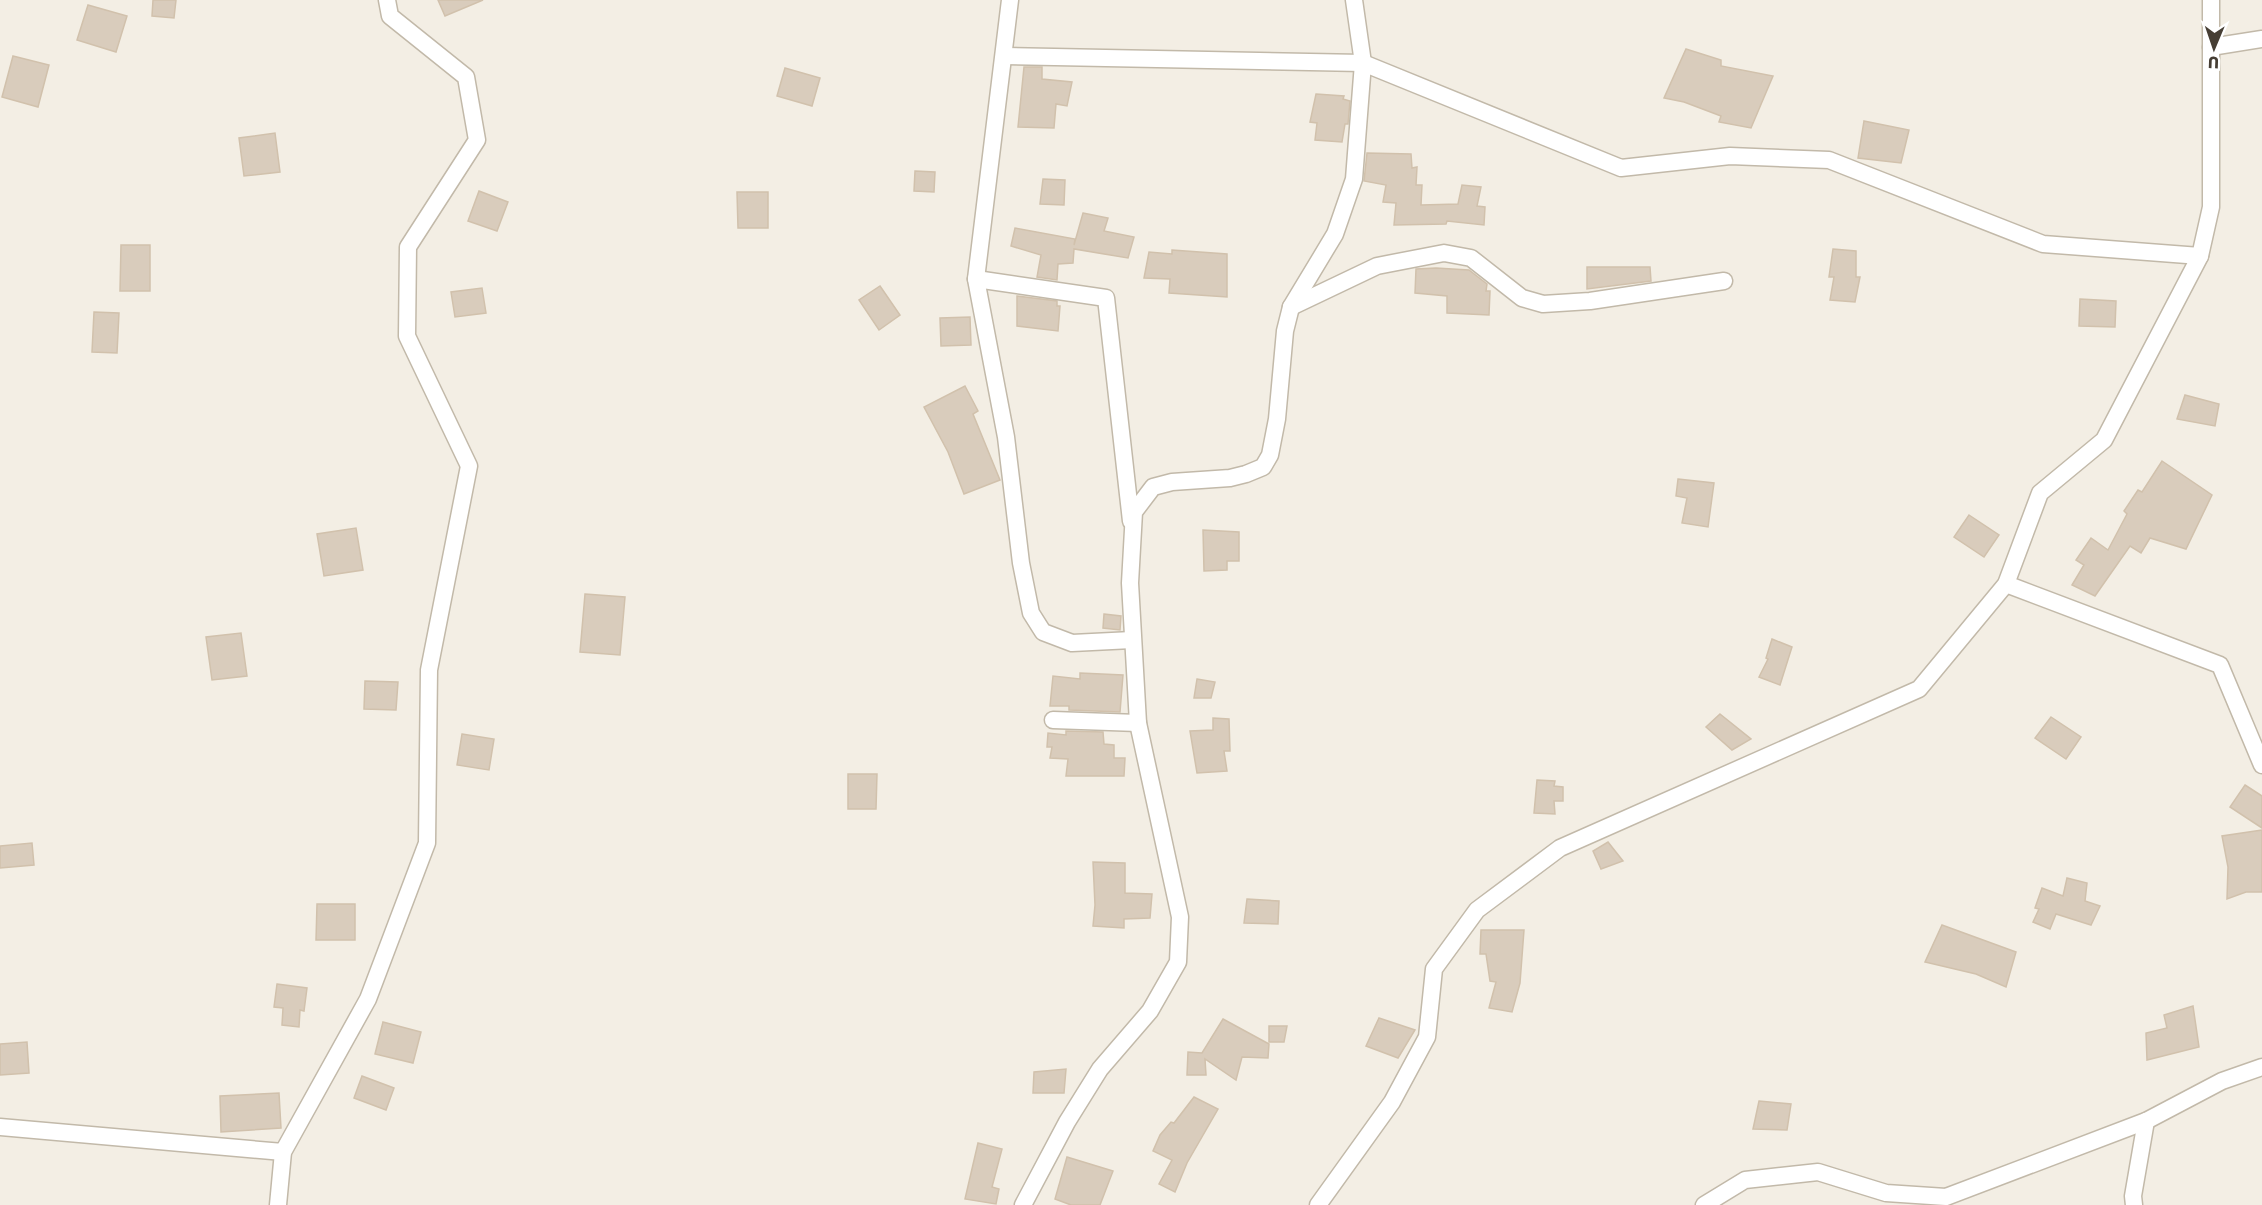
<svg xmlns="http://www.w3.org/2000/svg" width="2262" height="1205" font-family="Jost,sans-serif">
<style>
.building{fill:#d9ccbc;stroke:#d1c1ac;stroke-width:1.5}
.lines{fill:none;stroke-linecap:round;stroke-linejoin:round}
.street-casing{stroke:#c2b9a9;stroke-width:19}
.street{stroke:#fff;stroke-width:16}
</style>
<rect width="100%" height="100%" fill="#f3eee4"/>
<g class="building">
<polygon points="153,0 176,0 174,18 152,16"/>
<polygon points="438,0 483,0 445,16"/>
<polygon points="88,5 127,16 116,52 77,40"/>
<polygon points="1686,49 1721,60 1721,66 1773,76 1751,128 1719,122 1721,116 1684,102 1664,98"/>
<polygon points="13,56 49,65 38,107 2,97"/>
<polygon points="1024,67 1042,67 1042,79 1072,82 1067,106 1056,104 1054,128 1018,127"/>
<polygon points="785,68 820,78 812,106 777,96"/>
<polygon points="1316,94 1344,96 1343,99 1350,101 1348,124 1345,124 1342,142 1315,140 1317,123 1310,122"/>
<polygon points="1864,121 1909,130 1901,163 1858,158"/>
<polygon points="275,133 280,172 244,176 239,138"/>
<polygon points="1367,153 1411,154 1412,168 1417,167 1416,185 1422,185 1421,205 1458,204 1462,185 1481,187 1477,206 1485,207 1484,225 1447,221 1446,224 1394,225 1396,203 1383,202 1386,185 1364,181"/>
<polygon points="915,171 935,172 934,192 914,191"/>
<polygon points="1043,179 1065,180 1064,205 1040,204"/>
<polygon points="479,191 508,202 497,231 468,221"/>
<polygon points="737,192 768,192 768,228 738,228"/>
<polygon points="1083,213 1108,218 1104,231 1134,237 1128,258 1074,249 1073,263 1058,264 1057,280 1037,277 1041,255 1011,246 1015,228 1075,239 1074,245"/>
<polygon points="121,245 150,245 150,291 120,291"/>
<polygon points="1833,249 1856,251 1856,277 1860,277 1855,302 1830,300 1834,277 1829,277"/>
<polygon points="1172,250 1227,254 1227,297 1169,293 1170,279 1144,278 1149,252 1172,254"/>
<polygon points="1587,267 1650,267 1651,281 1587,289"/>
<polygon points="1436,268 1469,270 1487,284 1486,291 1490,291 1489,315 1447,313 1447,296 1415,293 1416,269"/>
<polygon points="880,286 900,315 879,330 859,300"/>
<polygon points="482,288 486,313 455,317 451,292"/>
<polygon points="1017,296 1057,301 1057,306 1060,306 1058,331 1017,326"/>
<polygon points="2080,299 2116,301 2115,327 2079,326"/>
<polygon points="94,312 119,313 117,353 92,352"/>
<polygon points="970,317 971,345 941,346 940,318"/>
<polygon points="965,386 978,411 973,414 1000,480 964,494 948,452 924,407"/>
<polygon points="2185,395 2219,404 2215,426 2177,419"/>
<polygon points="2162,461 2212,495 2186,549 2150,538 2141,553 2130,546 2095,596 2072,585 2084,565 2076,560 2091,538 2108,550 2127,514 2124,511 2138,490 2142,492"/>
<polygon points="1678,479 1714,483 1708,527 1682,523 1687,498 1676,496"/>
<polygon points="1969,515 1999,535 1984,557 1954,537"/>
<polygon points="356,528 363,570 324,576 317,534"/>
<polygon points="1203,530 1239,532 1239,561 1227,561 1227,570 1204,571"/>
<polygon points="585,594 625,597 620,655 580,652"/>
<polygon points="1104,614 1121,616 1120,630 1103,628"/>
<polygon points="241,633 247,676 212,680 206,637"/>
<polygon points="1772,639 1792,647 1780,685 1759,677 1768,659 1766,658"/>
<polygon points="1080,673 1123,675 1120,712 1069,710 1069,706 1050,706 1053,676 1080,679"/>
<polygon points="1197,679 1215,682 1211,698 1194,698"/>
<polygon points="365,681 398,682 396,710 364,709"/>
<polygon points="1720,714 1751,739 1732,750 1706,727"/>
<polygon points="2051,717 2081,737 2066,759 2035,738"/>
<polygon points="1213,718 1229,719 1230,751 1224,751 1227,771 1197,773 1190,731 1213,730"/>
<polygon points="1066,731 1103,732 1104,744 1114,745 1114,758 1125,758 1124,776 1066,776 1068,759 1050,758 1052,747 1047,747 1048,733 1066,735"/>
<polygon points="462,734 494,739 489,770 457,765"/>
<polygon points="848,774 877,774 876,809 848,809"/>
<polygon points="1537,780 1555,781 1554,786 1563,787 1563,801 1554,801 1555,814 1534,813"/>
<polygon points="2245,785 2262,796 2262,828 2230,807"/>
<polygon points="2262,830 2262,892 2246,892 2227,899 2228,867 2222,836"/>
<polygon points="1608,842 1623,861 1601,869 1593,851"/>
<polygon points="32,843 34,865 0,868 0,846"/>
<polygon points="1093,862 1125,863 1125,893 1152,894 1150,918 1124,919 1124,928 1093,926 1095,905"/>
<polygon points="2067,878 2087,883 2085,901 2100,906 2091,925 2056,914 2050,929 2033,922 2039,909 2035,908 2042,888 2063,896"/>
<polygon points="1247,899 1279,901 1278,924 1244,923"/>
<polygon points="317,904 355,904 355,940 316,940"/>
<polygon points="1942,925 2016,952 2006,987 1976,974 1925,962"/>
<polygon points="1481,930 1524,930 1520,983 1512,1012 1489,1008 1496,982 1490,981 1486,954 1480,954"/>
<polygon points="277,984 307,988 304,1011 300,1010 299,1027 282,1025 283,1008 274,1007"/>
<polygon points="2193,1006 2199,1047 2147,1060 2146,1033 2167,1028 2164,1015"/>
<polygon points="1379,1018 1415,1030 1398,1058 1366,1046"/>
<polygon points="1223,1019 1269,1044 1268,1058 1242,1057 1236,1080 1205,1059 1206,1075 1187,1075 1188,1052 1202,1053"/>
<polygon points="383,1022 421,1032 413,1063 375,1054"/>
<polygon points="1269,1026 1287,1026 1284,1042 1269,1042"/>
<polygon points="27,1042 29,1073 0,1075 0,1044"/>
<polygon points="1066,1069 1064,1093 1033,1093 1034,1072"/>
<polygon points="362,1076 394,1088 386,1110 354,1098"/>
<polygon points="279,1093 281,1128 221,1132 220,1096"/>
<polygon points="1194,1097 1218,1109 1187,1163 1175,1192 1159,1184 1172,1160 1153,1151 1160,1135 1171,1122 1174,1123"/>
<polygon points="1759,1101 1791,1104 1787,1130 1753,1129"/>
<polygon points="978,1143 1002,1149 992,1187 999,1189 996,1204 965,1199"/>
<polygon points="1067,1157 1113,1171 1100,1205 1071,1205 1055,1199"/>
</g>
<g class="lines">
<g class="street-casing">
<g id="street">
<polyline points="1010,0 976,279 1006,437 1021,563 1031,613 1043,632 1072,643 1132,640"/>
<polyline points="2211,47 2262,39"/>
<polyline points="1004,56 1363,63 1621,168 1730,156 1829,160 2043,244 2200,256"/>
<polyline points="976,279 1106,298 1131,521"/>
<polyline points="1291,307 1377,266 1444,253 1471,258 1522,298 1543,304 1590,301 1724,281"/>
<polyline points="2006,584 2220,665 2262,765"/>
<polyline points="1053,720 1138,723"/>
<polyline points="0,1127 283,1152"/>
<polyline points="278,1205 283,1152 368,999 427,843 429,670 469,466 407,336 408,247 477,140 466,77 390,16 387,0"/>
<polyline points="1023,1205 1067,1122 1100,1069 1150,1011 1178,962 1180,917 1138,723 1130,583 1134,512 1153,487 1172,482 1230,478 1246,474 1263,467 1270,455 1277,419 1285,331 1291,307 1335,234 1354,179 1363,63 1354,0"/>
<polyline points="1318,1205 1392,1102 1427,1037 1434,969 1477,910 1560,848 1919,689 2006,584 2040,493 2104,440 2200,256 2211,207 2211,0"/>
<polyline points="1704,1205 1745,1180 1818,1172 1886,1193 1946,1197 2146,1121 2222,1081 2262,1067"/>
<polyline points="2134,1205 2133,1196 2146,1121"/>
</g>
</g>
<use href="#street" class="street"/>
</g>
<g transform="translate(2214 48) rotate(182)" stroke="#ffffff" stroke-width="4.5" paint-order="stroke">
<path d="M0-4.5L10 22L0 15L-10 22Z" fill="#463e34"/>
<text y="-9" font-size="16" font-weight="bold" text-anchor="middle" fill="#463e34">U</text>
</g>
</svg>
